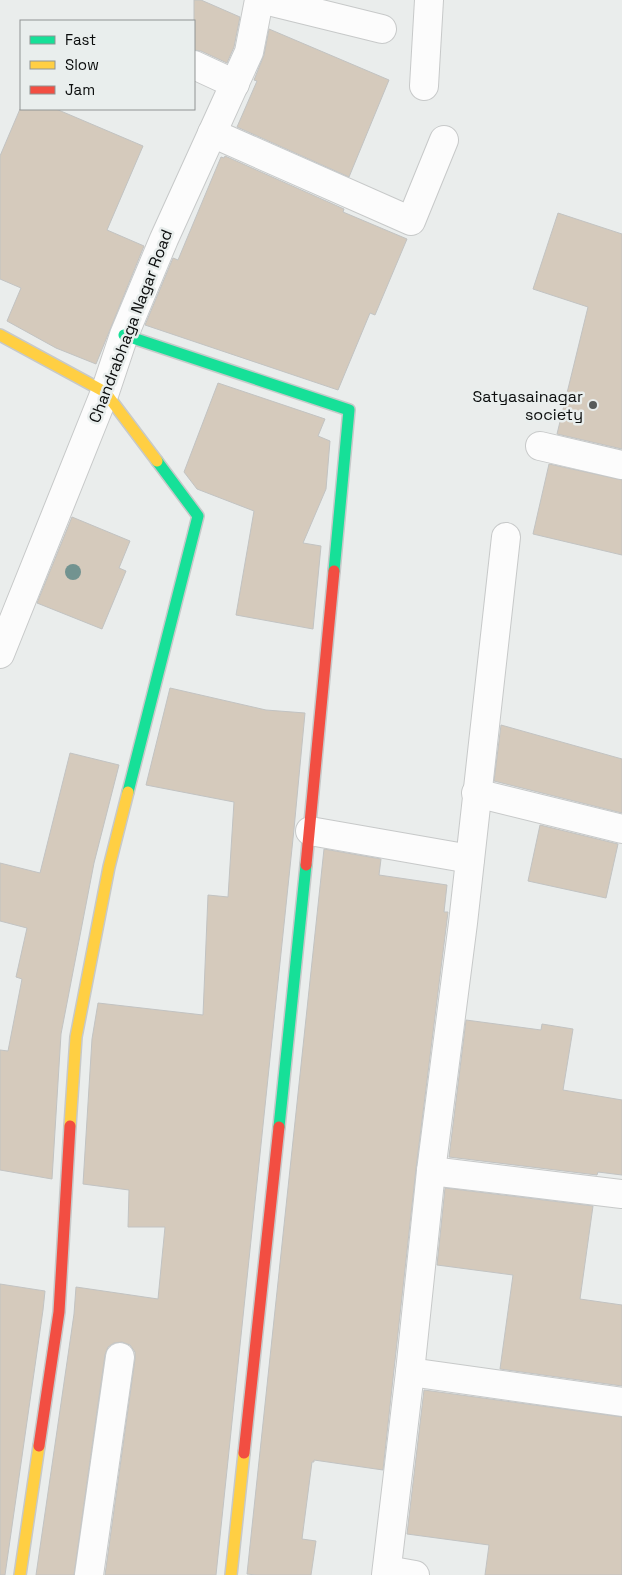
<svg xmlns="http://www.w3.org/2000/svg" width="622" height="1575" font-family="'Space Grotesk',sans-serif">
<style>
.building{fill:#d5cabc;stroke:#c2c3c2}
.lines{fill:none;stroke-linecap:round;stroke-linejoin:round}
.street-casing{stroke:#c7c9c9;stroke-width:30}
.fast-casing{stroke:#c7c9c9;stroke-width:14}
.slow-casing{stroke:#c7c9c9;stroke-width:14}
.jam-casing{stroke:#c7c9c9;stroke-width:14}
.street{stroke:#fcfcfc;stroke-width:28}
.fast{stroke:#16e098;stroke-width:11}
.slow{stroke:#ffcf43;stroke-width:11}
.jam{stroke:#f24e42;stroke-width:11}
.tree{fill:#729390}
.poi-dot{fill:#585b5a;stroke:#e9eeed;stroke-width:2}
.labels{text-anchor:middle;stroke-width:5;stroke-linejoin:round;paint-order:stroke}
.street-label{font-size:16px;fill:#0a0c0c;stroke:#e9eeed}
.poi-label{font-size:16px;fill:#0a0c0c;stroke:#e9eeed;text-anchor:end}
</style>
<rect width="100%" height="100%" fill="#eaedec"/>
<g class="building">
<polygon points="194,0 201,0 240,17 234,47 227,63 201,51 194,50"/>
<polygon points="269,29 389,80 349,177 237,127 257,81 254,80 264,55"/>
<polygon points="20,109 56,109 143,146 107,230 144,246 96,364 56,348 7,321 21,288 0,279 0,156"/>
<polygon points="225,156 344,209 343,212 407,239 375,315 370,313 338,390 145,325 173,258 178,260 221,157 224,158"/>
<polygon points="558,213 622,234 622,449 557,434 588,307 533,289"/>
<polygon points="218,383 325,419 318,436 330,441 326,489 303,543 321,546 313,629 236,615 254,511 197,489 184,472"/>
<polygon points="549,464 622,480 622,555 533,534"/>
<polygon points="72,517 130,541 119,568 126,571 102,629 37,603"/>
<polygon points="170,688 266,710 305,713 294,829 216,1575 105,1575 135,1359 135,1352 130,1345 122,1342 114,1343 108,1347 105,1355 74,1575 36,1575 74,1314 76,1287 158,1299 165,1227 128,1227 129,1190 83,1184 92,1039 98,1003 203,1015 208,895 228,897 234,802 146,785"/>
<polygon points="501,725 622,759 622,813 494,781"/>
<polygon points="70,753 119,765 94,863 61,1034 52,1179 0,1170 0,1050 8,1051 22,979 16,977 27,928 0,921 0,863 40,873"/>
<polygon points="540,825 618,844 606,898 528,881"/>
<polygon points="324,849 381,859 379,875 447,885 444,912 448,912 416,1169 383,1470 314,1460 314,1462 312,1462 302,1539 316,1541 311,1575 256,1575 247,1574"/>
<polygon points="466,1020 541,1030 542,1024 573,1029 563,1090 622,1100 622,1175 598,1172 597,1175 449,1157"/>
<polygon points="445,1188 593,1206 580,1299 622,1305 622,1386 500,1369 513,1275 437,1265"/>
<polygon points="0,1284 45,1291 43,1310 5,1575 0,1575"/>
<polygon points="424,1390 622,1417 622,1575 485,1575 489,1545 407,1534"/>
</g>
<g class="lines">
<g class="street-casing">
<g id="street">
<polyline points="264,0 382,29"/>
<polyline points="194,65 235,84"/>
<polyline points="424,86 429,0"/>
<polyline points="212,133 411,221 444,140"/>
<polyline points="540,446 622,465"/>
<polyline points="0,654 105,392 124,335 164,239 249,52 259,0"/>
<polyline points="476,793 622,829"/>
<polyline points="310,831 470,859"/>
<polyline points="431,1171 622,1194"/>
<polyline points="410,1372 622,1402"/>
<polyline points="387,1570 415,1575"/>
<polyline points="89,1575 120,1357"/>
<polyline points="386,1575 410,1372 431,1171 463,923 506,537"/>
</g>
</g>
<g class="fast-casing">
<g id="fast">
<polyline points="124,335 349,410 334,571"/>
<polyline points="128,792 198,516 157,461"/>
<polyline points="279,1127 306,865"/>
</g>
</g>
<g class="slow-casing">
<g id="slow">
<polyline points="0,335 105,392 157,461"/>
<polyline points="70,1126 76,1037 109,867 128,792"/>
<polyline points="20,1575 39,1446"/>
<polyline points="231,1575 244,1453"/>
</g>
</g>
<g class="jam-casing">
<g id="jam">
<polyline points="306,865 334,571"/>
<polyline points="39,1446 59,1312 70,1126"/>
<polyline points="244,1453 279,1127"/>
</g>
</g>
<use href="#street" class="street"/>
<use href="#fast" class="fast"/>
<use href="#slow" class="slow"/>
<use href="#jam" class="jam"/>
</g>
<circle class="tree" cx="73" cy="572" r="8"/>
<circle class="poi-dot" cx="593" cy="405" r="5"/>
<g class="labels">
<g class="street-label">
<text transform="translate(130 326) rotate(-69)" y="6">Chandrabhaga Nagar Road</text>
</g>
<g class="poi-label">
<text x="583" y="402">Satyasainagar<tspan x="583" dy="18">society</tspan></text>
</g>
</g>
<rect x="20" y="20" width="175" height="90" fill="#e9eeed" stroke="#909493"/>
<rect x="30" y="36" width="25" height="8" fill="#16e098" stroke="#909493"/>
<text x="65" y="45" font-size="15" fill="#0a0c0c">Fast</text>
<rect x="30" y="61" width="25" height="8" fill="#ffcf43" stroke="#909493"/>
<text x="65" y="70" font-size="15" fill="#0a0c0c">Slow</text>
<rect x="30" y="86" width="25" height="8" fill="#f24e42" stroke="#909493"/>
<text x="65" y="95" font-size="15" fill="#0a0c0c">Jam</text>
</svg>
